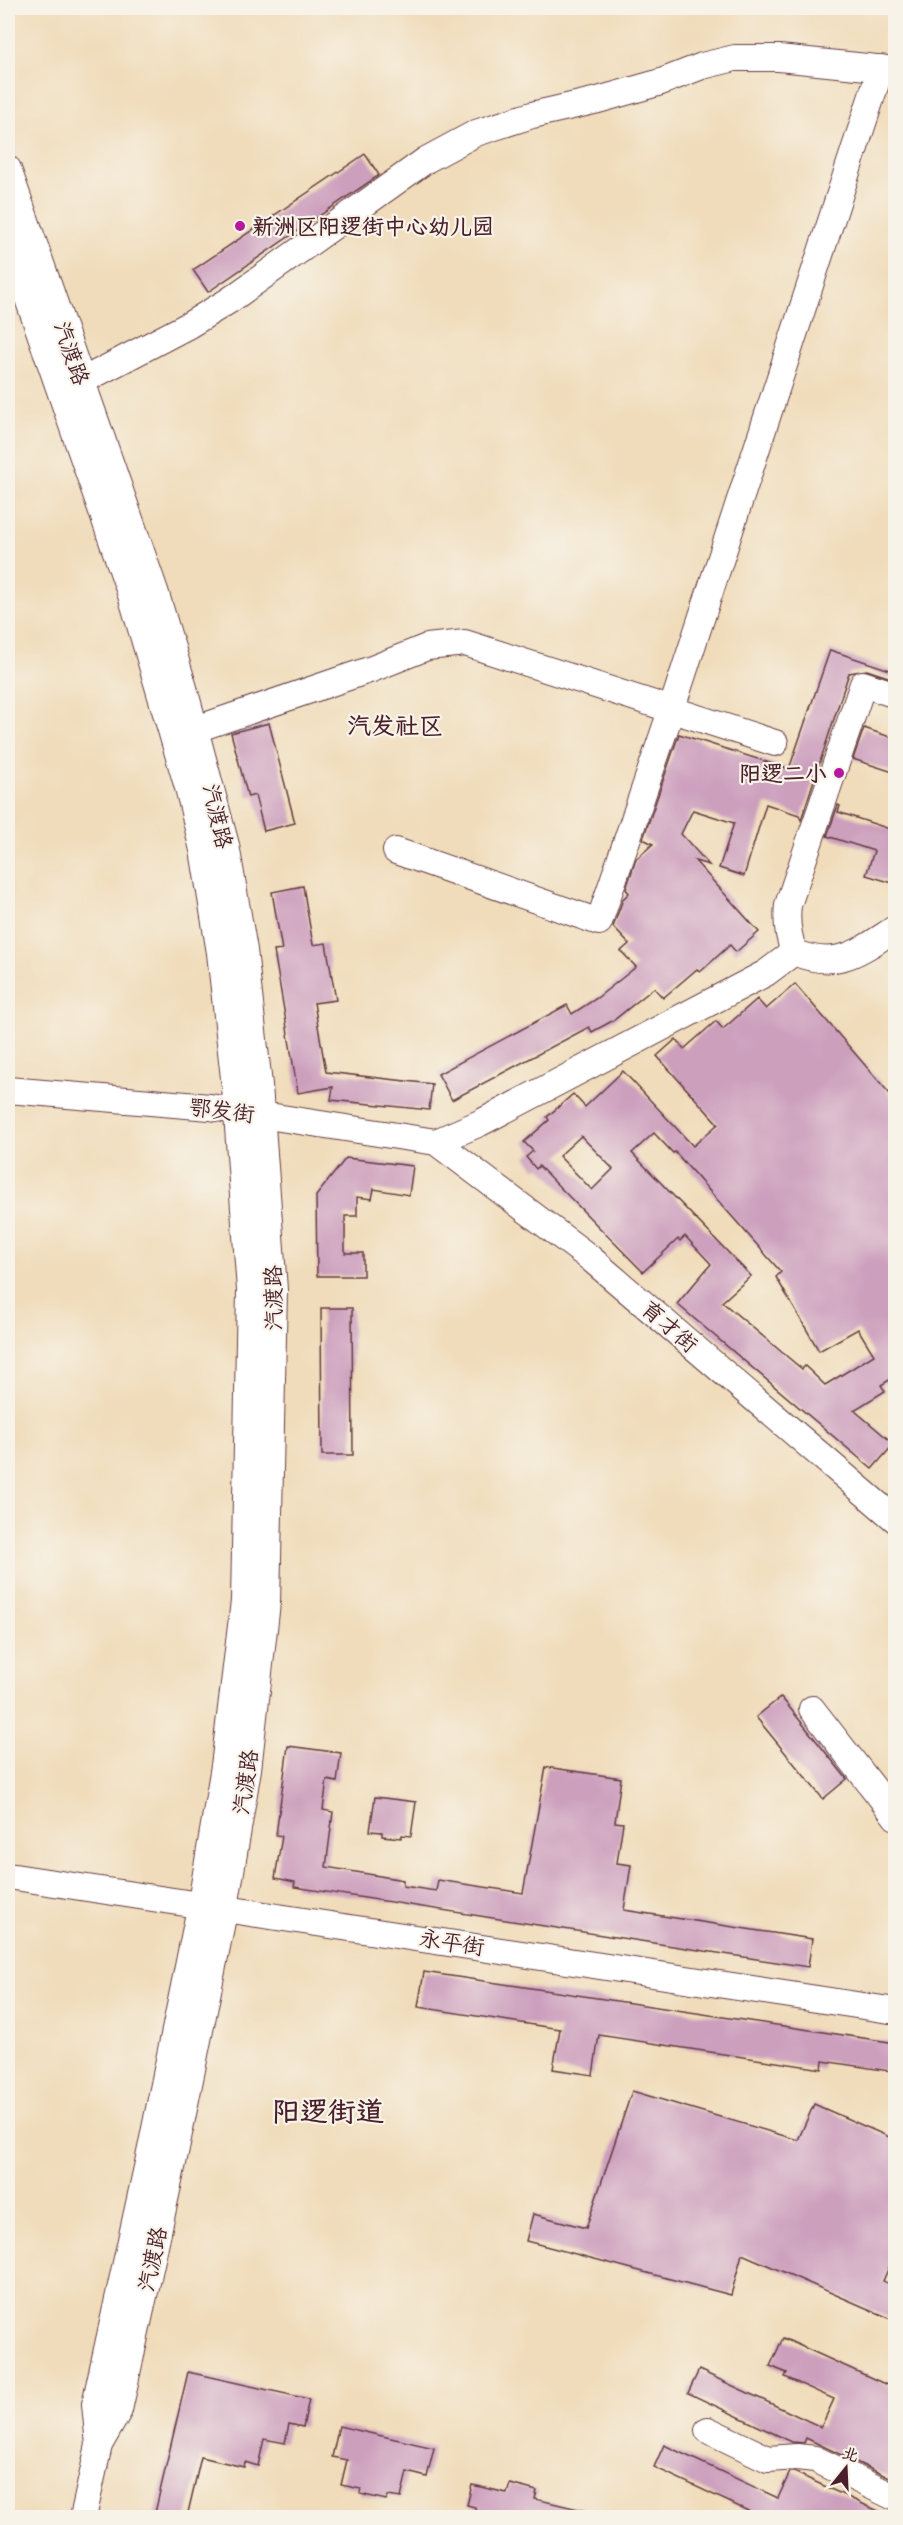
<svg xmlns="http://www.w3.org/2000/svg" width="903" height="2525" font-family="Itim,'LXGW WenKai TC',sans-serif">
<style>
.building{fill:#cc9fbd;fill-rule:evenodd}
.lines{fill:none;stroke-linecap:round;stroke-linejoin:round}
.minor-casing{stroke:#633b40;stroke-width:28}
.minor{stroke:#fff;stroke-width:26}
.poi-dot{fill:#b5179e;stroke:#f7f3e8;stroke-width:2}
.labels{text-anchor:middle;stroke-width:4.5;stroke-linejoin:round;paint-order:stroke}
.poi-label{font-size:22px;font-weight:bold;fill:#4a1f2b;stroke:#f7f3e8;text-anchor:start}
.street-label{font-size:22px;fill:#4a1f2b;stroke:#f7f3e8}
.neighbourhood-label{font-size:24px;font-weight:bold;fill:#4a1f2b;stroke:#f7f3e8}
.district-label{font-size:28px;font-weight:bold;fill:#4a1f2b;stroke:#f7f3e8}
</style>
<rect width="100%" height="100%" fill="#f7f3e8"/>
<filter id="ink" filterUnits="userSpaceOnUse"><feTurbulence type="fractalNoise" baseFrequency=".0167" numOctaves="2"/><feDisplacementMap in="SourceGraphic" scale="12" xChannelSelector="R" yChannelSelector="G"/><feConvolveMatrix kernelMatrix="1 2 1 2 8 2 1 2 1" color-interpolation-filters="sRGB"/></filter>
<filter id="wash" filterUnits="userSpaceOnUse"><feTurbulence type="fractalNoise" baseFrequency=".008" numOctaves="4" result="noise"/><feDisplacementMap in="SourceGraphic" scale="24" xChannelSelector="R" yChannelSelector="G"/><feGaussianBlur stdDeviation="1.35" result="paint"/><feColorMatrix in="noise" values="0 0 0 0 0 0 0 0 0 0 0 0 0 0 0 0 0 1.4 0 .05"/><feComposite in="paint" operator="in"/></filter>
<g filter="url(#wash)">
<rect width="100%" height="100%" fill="#f0dcba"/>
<g id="blocks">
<g class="building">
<polygon points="365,154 379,175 208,292 193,270"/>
<polygon points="830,650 896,672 896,676 894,679 867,670 849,673 801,820 799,815 766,804 744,876 719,868 734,823 693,810 681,834 709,865 695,861 759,932 736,952 730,945 700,972 697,969 663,998 654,988 614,1020 592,1032 589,1027 452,1100 438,1074 567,1005 572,1014 597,998 636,967 621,951 629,944 613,927 623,899 629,893 626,889 636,859 653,844 643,839 679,734 789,769"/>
<polygon points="269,723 295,823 264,831 255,795 248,797 231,733"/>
<polygon points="864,728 896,739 896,773 853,759"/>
<polygon points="838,805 840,806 838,812 896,831 896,884 866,875 874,851 827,836"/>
<polygon points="303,886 313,945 326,943 336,1000 314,1003 326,1072 432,1084 429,1110 331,1100 333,1087 298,1093 274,951 282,950 272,892"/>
<path d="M795 984 896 1101V1376L881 1385 885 1391 854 1410 894 1444 872 1469 677 1304 711 1264 685 1236 680 1241 678 1239 643 1272 539 1166 536 1169 526 1157 533 1151 524 1142 549 1120 547 1117 573 1094 585 1107 623 1071 693 1146 718 1124 657 1056 676 1039 684 1049 716 1021 723 1029 757 999 766 1009ZM654 1133 673 1153 675 1152 781 1272 776 1277 819 1351 858 1329 874 1355 825 1385 805 1366 802 1369 722 1302 751 1276 632 1153ZM581 1136 613 1169 592 1190 559 1156Z"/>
<polygon points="346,1158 413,1166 409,1195 374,1189 372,1199 357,1197 357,1216 345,1216 345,1253 363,1253 363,1276 317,1276 316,1196"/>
<polygon points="321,1308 352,1308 353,1455 322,1455"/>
<polygon points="781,1697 847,1779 823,1799 756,1717"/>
<polygon points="288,1746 341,1753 337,1782 327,1780 323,1810 333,1812 326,1867 403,1880 403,1886 436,1891 438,1880 523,1893 546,1767 621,1778 615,1822 623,1823 617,1863 631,1865 624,1910 812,1939 808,1967 294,1887 295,1882 275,1878 282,1836 276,1835"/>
<polygon points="375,1797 416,1802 411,1836 402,1835 401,1838 382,1836 382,1832 370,1831"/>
<polygon points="424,1972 896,2043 896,2072 823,2061 822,2069 599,2035 593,2075 553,2069 560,2029 418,2007"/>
<polygon points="632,2091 798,2140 814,2104 896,2140 896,2251 883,2281 896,2287 896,2321 742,2254 731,2295 526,2241 533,2214 586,2228"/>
<polygon points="783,2338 896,2389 896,2481 806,2438 804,2443 792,2442 688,2393 699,2370 821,2427 834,2399 785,2377 787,2373 770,2366"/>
<polygon points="188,2372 309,2399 303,2427 289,2424 285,2443 264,2439 258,2466 245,2462 244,2467 201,2457 187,2517 154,2517"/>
<polygon points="339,2426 434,2448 427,2477 407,2472 401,2498 388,2496 386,2500 360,2494 361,2489 341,2485 347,2460 332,2457"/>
<polygon points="664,2445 778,2498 790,2472 794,2472 891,2517 761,2517 654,2467"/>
<polygon points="510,2484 537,2491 535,2499 587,2511 586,2517 497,2517 498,2516 475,2510 475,2507 467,2505 472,2485 507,2493"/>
</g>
</g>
</g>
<g filter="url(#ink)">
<use href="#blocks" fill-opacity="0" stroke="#633b40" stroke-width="1.5"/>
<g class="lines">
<g class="minor-casing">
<g id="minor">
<polyline points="8,169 155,591 184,688 226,845 244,950 259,1085 274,1290 267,1603 248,1769 225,1907 173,2163 119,2410 99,2445 83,2518"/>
<polyline points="8,241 132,598 189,791 203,850 220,953 235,1087 250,1290 244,1601 224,1766 201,1903 149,2158 95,2404 99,2445"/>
<polyline points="82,381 189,325 230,300 426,160 476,133 532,115 598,100 661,82 702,66 735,58 779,58 896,70"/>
<path d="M896 695 863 684 788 905C786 922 788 936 794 952 838 971 860 951 896 928"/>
<polyline points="196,729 372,669 427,647 465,643 775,743"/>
<polyline points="396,851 599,922 671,711 881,68"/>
<polyline points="8,1090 210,1107 436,1142 590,1258 896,1520"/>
<polyline points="436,1142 480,1123 766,973 794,952"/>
<polyline points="812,1709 896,1817"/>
<polyline points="8,1876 896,2011"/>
<polyline points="708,2430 768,2459 797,2457 815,2459 896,2498"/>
</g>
</g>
<use href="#minor" class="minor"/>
</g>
</g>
<g class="poi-dot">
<circle cx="240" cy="226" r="6"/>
<circle cx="839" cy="773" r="6"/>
</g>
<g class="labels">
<g class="poi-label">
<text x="252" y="234">新洲区阳逻街中心幼儿园</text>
<text x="827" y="781" text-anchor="end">阳逻二小</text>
</g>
<g class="street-label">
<text transform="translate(72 353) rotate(71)" y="8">汽渡路</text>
<text transform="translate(218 816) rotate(77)" y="8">汽渡路</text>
<text transform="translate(222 1110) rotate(7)" y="8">鄂发街</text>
<text transform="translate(273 1298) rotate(-91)" y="8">汽渡路</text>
<text transform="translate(670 1326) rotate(41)" y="8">育才街</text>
<text transform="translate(245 1782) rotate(-82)" y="8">汽渡路</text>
<text transform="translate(452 1942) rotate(9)" y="8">永平街</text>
<text transform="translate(152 2259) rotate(-78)" y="8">汽渡路</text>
</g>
<g class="neighbourhood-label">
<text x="395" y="734">汽发社区</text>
</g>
<g class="district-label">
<text x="328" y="2121">阳逻街道</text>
</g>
</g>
<rect width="903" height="2525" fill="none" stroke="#f7f3e8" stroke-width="30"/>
<g transform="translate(846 2468) rotate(18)" stroke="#f7f3e8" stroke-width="4.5" paint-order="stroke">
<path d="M0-4.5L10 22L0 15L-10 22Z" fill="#4a1f2b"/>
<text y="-9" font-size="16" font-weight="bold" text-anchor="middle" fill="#4a1f2b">北</text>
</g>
</svg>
